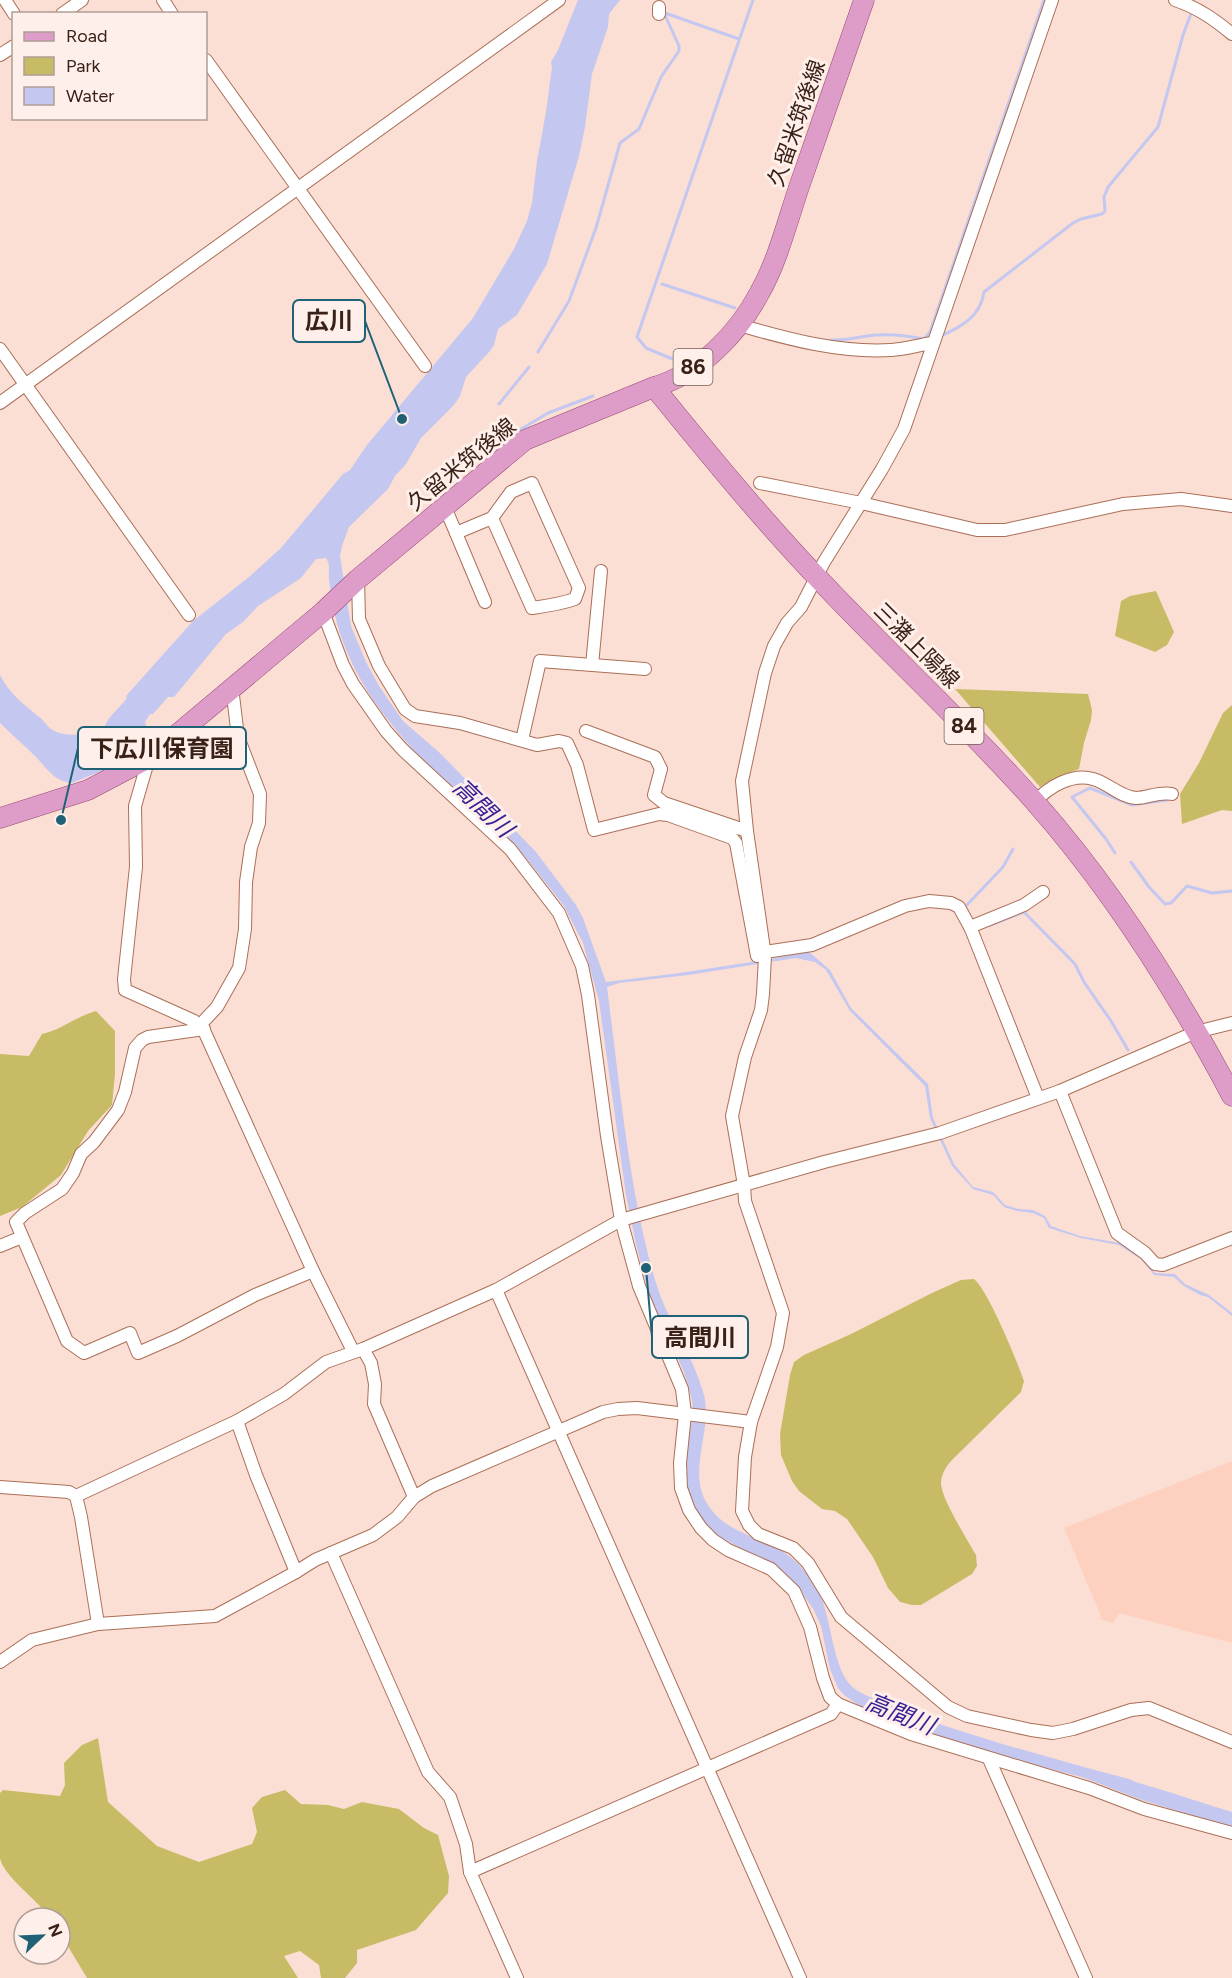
<svg xmlns="http://www.w3.org/2000/svg" width="1232" height="1978" font-family="Figtree,'Noto Sans JP',sans-serif">
<style>
.built{fill:#fed0bf}
.green{fill:#c7bc65}
.water{fill:#c4c7f0}
.lines{fill:none;stroke-linecap:round;stroke-linejoin:round}
.stream{stroke:#c4c7f0;stroke-width:3}
.street-casing{stroke:#ab6f57;stroke-width:14}
.primary-casing{stroke:#964773;stroke-width:21}
.street{stroke:#fff;stroke-width:12}
.primary{stroke:#de9dc8;stroke-width:20}
.labels{text-anchor:middle;stroke-width:6;stroke-linejoin:round;paint-order:stroke}
.shield{fill:#feefea;stroke:#755f56;stroke-width:1.5}
.shield-label{font-size:21px;font-weight:bold;fill:#3a2117}
.street-label{font-size:22px;fill:#3a2117;stroke:#feefea}
.water-label{font-size:24px;font-style:italic;fill:#382295;stroke:#feefea}
.leader{fill:none;stroke:#1f6175;stroke-width:2}
.callout-dot{fill:#1f6175;stroke:#feefea;stroke-width:2}
.callout{fill:#feefea;stroke:#1f6175;stroke-width:2}
.callout-label{font-size:24px;text-anchor:middle;font-weight:bold;fill:#3a2117}
</style>
<rect width="100%" height="100%" fill="#fbdfd4"/>
<polygon class="built" points="1232,1461 1232,1643 1119,1613 1113,1623 1100,1619 1101,1616 1064,1528"/>
<g class="green">
<polygon points="1156,591 1174,632 1167,645 1155,652 1115,636 1121,601 1130,596"/>
<polygon points="955,689 1088,694 1092,710 1091,720 1084,743 1079,769 1057,777 1040,787"/>
<polygon points="1232,705 1232,811 1222,810 1182,824 1180,794 1199,763 1223,713"/>
<path d="M96 1011 115 1031V1074L112 1105 88 1131 61 1175 22 1207 0 1216V1054L29 1056 42 1034C61 1030 75 1017 96 1011Z"/>
<path d="M974 1279C988 1290 1017 1361 1024 1381L1021 1392 951 1461C946 1467 942 1473 941 1482 940 1497 967 1539 976 1555L977 1566 972 1574 921 1605H912L900 1602 888 1588 873 1557 847 1519 835 1511 822 1509 799 1491 792 1481 781 1455 780 1434 790 1375 794 1362 804 1355 851 1334 932 1293 961 1280Z"/>
<path d="M98 1738 108 1802 157 1846 199 1862 252 1844 257 1832 252 1808 262 1797 285 1790 301 1804 328 1805 344 1809 362 1802 399 1809 424 1828 438 1835 449 1876 448 1893 416 1930 357 1950V1963L345 1978H321L319 1965 300 1951 284 1956 298 1978H87L60 1933V1918H50C39 1901 3 1876 0 1858 0 1842 0 1811 0 1793L3 1790 60 1796 65 1785 64 1763 82 1745Z"/>
</g>
<path class="water" d="M578 0H620L609 14 608 27 592 74 585 127 579 156 547 264 517 315 498 329 494 345 490 351 466 377 460 396 454 405 421 438 406 464 395 476 388 489 349 527 342 546 340 556 351 626 366 662 379 686 403 721 441 754 536 852 576 905 583 918 606 982 680 973 771 959 808 951 830 970 851 1008 928 1084 933 1118 954 1164 973 1187 993 1192 1005 1205 1018 1209 1033 1210 1045 1216 1051 1226 1080 1236 1120 1243 1143 1257 1155 1273 1175 1274 1185 1284 1209 1295 1232 1313V1316L1208 1297 1200 1295 1184 1286 1174 1277 1154 1275 1142 1260 1119 1245 1081 1238 1049 1228 1044 1218 1033 1213 1017 1211 1004 1207 993 1195 973 1189 952 1166 930 1118 925 1086 850 1011 826 970 815 962 796 958 688 975 619 983 607 987C620 1085 628 1186 655 1280 667 1321 693 1354 704 1395 713 1431 686 1472 708 1505 725 1532 757 1536 782 1551 798 1561 809 1575 818 1590 832 1616 832 1673 855 1689 864 1696 877 1699 887 1704 923 1720 961 1731 999 1743 1041 1755 1083 1767 1125 1778 1131 1779 1136 1783 1142 1784 1171 1792 1202 1803 1232 1812V1828L1139 1799 1082 1777 999 1756 948 1740 879 1716 857 1704 844 1695 838 1688 830 1669 821 1626 814 1610 799 1589 779 1569 720 1537 711 1531 700 1518 687 1489 686 1461 693 1411 692 1400 684 1372 649 1294 636 1244 626 1195 599 1001 583 943 564 906 526 858 465 796 445 782 431 767H429C393 728 360 690 342 639 335 621 332 599 329 580 328 572 331 565 326 558L316 559 301 578 258 606 243 622 226 634 174 697H168L153 714H150L145 722 147 728 130 746 117 755 114 764 109 768 72 783C53 781 47 768 35 756 24 745 11 734 0 723V675C11 695 21 702 38 716 43 719 46 725 51 729 67 739 90 735 105 726 109 715 120 708 127 698L126 696 193 621 249 577 281 548 343 474 350 470 367 445 473 318 514 249 527 221 532 203 537 161 546 112 552 67 551 62 558 50Z"/>
<g class="lines">
<g class="stream">
<polyline points="665,13 739,39"/>
<polyline points="662,284 735,308"/>
<path d="M941 336C961 327 981 316 984 292L1073 223 1081 219 1102 214 1105 211 1104 197 1108 187 1158 127 1183 35 1192 11"/>
<path d="M831 340C849 341 860 336 877 335 893 334 909 336 924 339L930 332 1044 0"/>
<polyline points="538,352 569,301 596,228 620,143 639,129 661,77 679,51 679,46 664,13"/>
<polyline points="678,359 675,360 646,348 637,337 753,0"/>
<polyline points="499,404 529,367"/>
<polyline points="508,437 548,413 593,396"/>
<polyline points="1115,853 1106,839 1072,797 1090,788 1132,805 1167,800"/>
<polyline points="1131,862 1149,887 1165,904 1171,903 1187,886 1212,893 1232,891"/>
<polyline points="965,907 1003,867 1013,849"/>
<polyline points="990,925 1024,912 1075,964 1084,982 1111,1021 1128,1050"/>
</g>
<g class="street-casing">
<g id="street">
<polyline points="5,0 14,14"/>
<polyline points="163,0 172,14"/>
<polyline points="1052,0 904,429 882,469 824,562 801,607 787,623 774,646 765,673 742,781 747,831 765,956 763,994 761,1010 745,1057 732,1116 744,1185 745,1201 783,1313 777,1347 751,1422 745,1457 742,1511 749,1525 758,1534 793,1548 808,1563 841,1617 948,1707 967,1716 1031,1730 1053,1733 1073,1729 1131,1710 1149,1708 1232,1742"/>
<path d="M1175 0C1198 8 1214 19 1232 34"/>
<polyline points="659,7 659,14"/>
<polyline points="62,14 82,0"/>
<polyline points="0,55 14,46"/>
<polyline points="206,60 425,366"/>
<path d="M739 325C788 339 839 353 891 350 905 349 919 345 932 343"/>
<polyline points="0,349 189,615"/>
<polyline points="0,403 559,0"/>
<polyline points="760,483 861,503 977,530 1005,530 1123,504 1181,499 1232,506"/>
<polyline points="445,507 485,602"/>
<path d="M456 533 492 518 511 492 532 483 579 588 575 599C561 604 546 606 532 608L492 518"/>
<polyline points="358,579 359,619 379,666 405,709 415,716 460,723 537,745 559,741 567,743 577,765 594,830 659,814 668,815 732,838 736,843 757,956 765,952 812,945 905,906 929,901 951,903 959,907 971,929 1038,1098"/>
<polyline points="323,612 343,665 353,684 386,731 403,750 510,849 559,913 582,966 588,995 607,1136 621,1220 639,1286 682,1389 685,1414 680,1463 681,1488 689,1510 701,1528 713,1540 728,1550 771,1569 794,1591 810,1627 823,1678 830,1697 838,1704 911,1734 1089,1788 1144,1809 1232,1833"/>
<polyline points="592,665 601,571"/>
<polyline points="232,687 238,737 260,794 259,823 251,847 246,882 245,929 239,968 217,1007 201,1024 313,1271 353,1351"/>
<polyline points="586,731 655,757 661,769 654,795 664,803 747,831"/>
<polyline points="522,740 540,661 645,669"/>
<polyline points="149,758 135,806 136,867 124,979 125,990 194,1021"/>
<path d="M1035 802C1048 787 1072 773 1093 779 1108 783 1120 797 1136 798 1148 798 1159 791 1172 794"/>
<polyline points="970,927 1024,905 1043,892"/>
<polyline points="204,1029 148,1037 142,1040 135,1048 125,1092 118,1110 94,1142 81,1154 73,1173 62,1189 25,1213 16,1222 67,1341 84,1353 130,1333 138,1353 177,1336 255,1295 313,1271"/>
<polyline points="1060,1091 1117,1233 1145,1253 1155,1264 1163,1265 1232,1238"/>
<polyline points="0,1246 22,1237"/>
<polyline points="496,1290 800,1978"/>
<polyline points="363,1349 371,1363 375,1384 374,1404 414,1497"/>
<polyline points="237,1421 256,1475 296,1572"/>
<polyline points="0,1487 69,1492 76,1496 237,1421 284,1394 326,1362 363,1349 496,1290 621,1220 824,1162 940,1133 1060,1091 1196,1032 1232,1023"/>
<polyline points="76,1496 81,1517 98,1624"/>
<polyline points="331,1553 428,1772 450,1797 466,1844 470,1872 517,1978"/>
<polyline points="0,1662 32,1640 98,1624 215,1616 296,1572 315,1560 373,1535 397,1517 414,1497 432,1486 603,1412 618,1409 637,1408 751,1422"/>
<polyline points="989,1759 1086,1978"/>
<polyline points="470,1872 831,1714 838,1704"/>
</g>
</g>
<g class="primary-casing">
<g id="primary">
<path d="M654 387C706 451 759 516 816 576 888 653 965 723 1035 802 1111 888 1178 994 1232 1096"/>
<path d="M0 818 88 790 149 758 323 612 358 579 525 440 654 387C699 374 738 334 760 292 777 262 787 223 798 190 820 127 842 63 864 0"/>
</g>
</g>
<use href="#street" class="street"/>
<use href="#primary" class="primary"/>
</g>
<g class="labels">
<g class="shield">
<rect x="673.5" y="349" width="39" height="36" rx="4.5"/>
<rect x="944.5" y="708" width="39" height="36" rx="4.5"/>
</g>
<g class="shield-label">
<text x="693" y="374">86</text>
<text x="964" y="733">84</text>
</g>
<g class="street-label">
<text transform="translate(796 123) rotate(-71)" y="8">久留米筑後線</text>
<text transform="translate(461 464) rotate(-39)" y="8">久留米筑後線</text>
<text transform="translate(917 645) rotate(45)" y="8">三潴上陽線</text>
</g>
<g class="water-label">
<text transform="translate(483 808) rotate(44)" y="8">高間川</text>
<text transform="translate(900 1714) rotate(22)" y="8">高間川</text>
</g>
</g>
<path class="leader" d="M402 419L365 321M61 820L78 748M646 1268L652 1337"/>
<g class="callout-dot">
<circle cx="402" cy="419" r="6"/>
<circle cx="61" cy="820" r="6"/>
<circle cx="646" cy="1268" r="6"/>
</g>
<g class="callout">
<rect x="293" y="300" width="72" height="42" rx="6"/>
<rect x="78" y="727" width="168" height="42" rx="6"/>
<rect x="652" y="1316" width="96" height="42" rx="6"/>
</g>
<g class="callout-label">
<text x="329" y="329">広川</text>
<text x="162" y="757">下広川保育園</text>
<text x="700" y="1346">高間川</text>
</g>
<rect x="12" y="12" width="195" height="108" fill="#feefea" stroke="#b09d96" stroke-width="1.5"/>
<rect x="24" y="32" width="30" height="9" fill="#de9dc8" stroke="#b09d96" stroke-width="1.5"/>
<text x="66" y="42" font-size="18" fill="#3a2117">Road</text>
<rect x="24" y="57" width="30" height="18" fill="#c7bc65" stroke="#b09d96" stroke-width="1.5"/>
<text x="66" y="72" font-size="18" fill="#3a2117">Park</text>
<rect x="24" y="87" width="30" height="18" fill="#c4c7f0" stroke="#b09d96" stroke-width="1.5"/>
<text x="66" y="102" font-size="18" fill="#3a2117">Water</text>
<g transform="translate(42 1936) rotate(67)"><circle r="28" fill="#feefea" stroke="#b09d96" stroke-width="1.5"/>
<path d="M0-4.5L10 22L0 15L-10 22Z" fill="#1f6175"/>
<text y="-9" font-size="16" font-weight="bold" text-anchor="middle" fill="#3a2117">N</text>
</g>
</svg>
